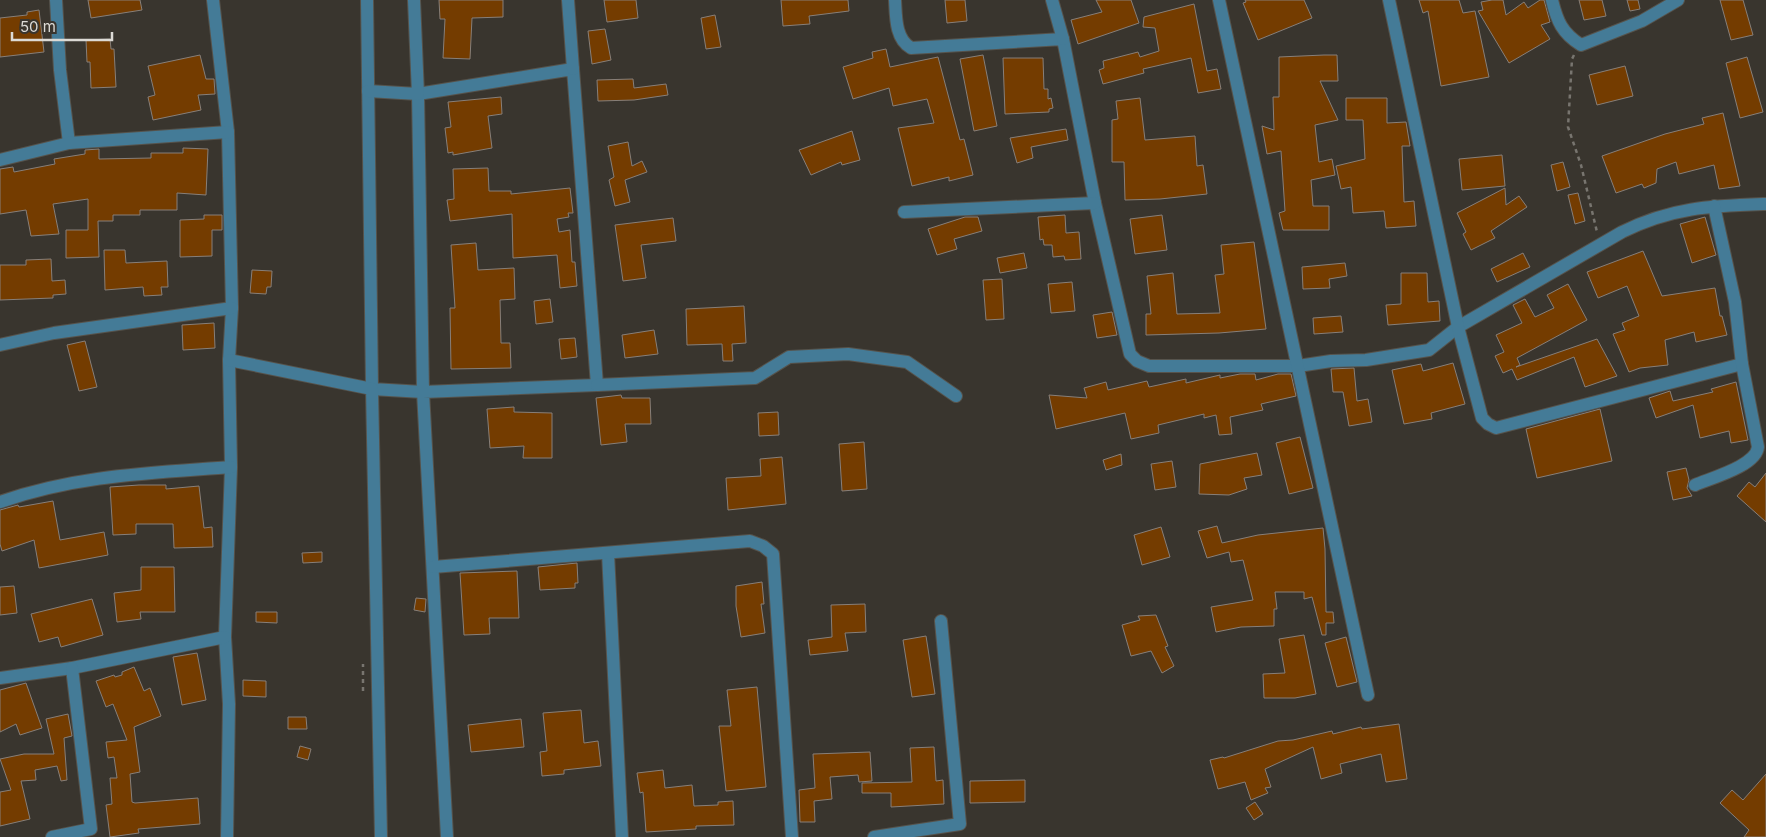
<svg xmlns="http://www.w3.org/2000/svg" width="1766" height="837" font-family="Inter,sans-serif">
<style>
.building{fill:#743c00;stroke:#877f79}
.lines{fill:none;stroke-linecap:round;stroke-linejoin:round}
.minor-casing{stroke:#56534c;stroke-width:14}
.path{stroke:#78756f;stroke-width:2.5;stroke-dasharray:4 4;stroke-linecap:butt}
.minor{stroke:#447b97;stroke-width:12}
</style>
<rect width="100%" height="100%" fill="#39352e"/>
<g class="building">
<polygon points="88,0 140,0 142,10 91,18"/>
<polygon points="439,0 503,0 503,17 472,18 470,59 443,58 445,19 440,19"/>
<polygon points="604,0 636,0 638,18 607,22"/>
<polygon points="781,0 848,0 849,11 809,16 810,24 783,26"/>
<polygon points="945,0 965,0 967,21 947,23"/>
<polygon points="1096,0 1131,0 1139,23 1078,44 1071,20 1102,12"/>
<polygon points="1245,0 1304,0 1312,18 1258,40 1243,3 1246,2"/>
<polygon points="1419,0 1459,0 1463,13 1475,11 1489,77 1441,86 1428,11 1423,13"/>
<polygon points="1492,0 1503,0 1506,15 1524,2 1528,8 1540,0 1544,0 1550,22 1541,25 1550,39 1509,63 1478,11 1483,10 1481,2"/>
<polygon points="1579,0 1602,0 1606,16 1584,20"/>
<polygon points="1627,0 1638,0 1640,9 1630,11"/>
<polygon points="1720,0 1743,0 1753,35 1731,40"/>
<polygon points="1194,4 1207,71 1217,69 1221,89 1198,93 1191,58 1143,69 1144,73 1103,84 1099,70 1104,68 1103,61 1138,52 1140,57 1159,51 1155,28 1143,27 1144,17"/>
<polygon points="39,10 44,52 0,57 0,18 27,15 27,12"/>
<polygon points="715,15 721,47 706,49 701,18"/>
<polygon points="605,29 611,60 592,64 588,31"/>
<polygon points="110,39 111,49 114,49 116,87 91,88 90,62 87,62 86,40"/>
<polygon points="886,49 890,67 938,57 960,140 964,139 973,175 949,181 949,177 912,186 898,128 934,123 927,99 893,106 889,88 853,99 843,67 873,58 872,52"/>
<polygon points="200,55 206,79 214,79 215,94 198,95 201,110 153,120 148,97 155,95 148,66"/>
<polygon points="983,55 997,126 974,131 960,59"/>
<polygon points="1324,55 1337,55 1338,81 1320,81 1338,120 1315,125 1319,162 1332,159 1335,175 1311,180 1313,206 1329,206 1329,230 1283,230 1279,213 1285,211 1281,151 1267,154 1262,126 1274,130 1273,97 1279,97 1279,57"/>
<polygon points="1747,57 1763,112 1740,118 1726,63"/>
<polygon points="1003,58 1043,58 1044,89 1048,89 1048,99 1051,98 1053,108 1049,109 1049,112 1005,114"/>
<polygon points="1625,66 1633,96 1597,105 1589,75"/>
<polygon points="633,79 634,88 666,84 668,95 634,100 598,101 597,80"/>
<polygon points="501,97 502,114 488,116 492,148 453,155 453,152 448,153 445,128 451,127 448,102"/>
<polygon points="1140,98 1145,140 1195,136 1197,166 1203,165 1207,194 1160,199 1125,200 1124,162 1112,162 1112,120 1118,119 1116,101"/>
<polygon points="1346,98 1387,98 1387,123 1406,122 1410,146 1402,146 1404,202 1414,201 1416,226 1386,228 1384,211 1353,213 1351,187 1341,189 1336,166 1365,159 1363,120 1346,120"/>
<polygon points="1723,113 1740,186 1719,189 1714,165 1679,174 1676,162 1657,169 1656,183 1644,188 1642,184 1616,193 1602,156 1665,134 1704,124 1702,118"/>
<polygon points="1066,129 1068,140 1031,147 1033,158 1017,163 1010,138"/>
<polygon points="852,131 860,160 842,165 841,162 811,175 799,150"/>
<polygon points="628,142 632,166 642,161 647,172 625,180 630,202 615,206 609,180 614,177 608,146"/>
<polygon points="183,148 208,149 206,195 177,193 177,210 140,210 140,215 113,215 113,221 98,221 99,257 66,258 66,230 88,230 88,199 53,204 59,234 31,236 26,210 0,214 0,169 13,167 14,172 55,164 54,159 85,154 85,150 99,149 99,159 151,158 151,153 183,153"/>
<polygon points="1502,155 1505,186 1462,190 1459,159"/>
<polygon points="1563,162 1570,187 1557,191 1551,165"/>
<polygon points="488,168 489,191 511,191 511,194 570,188 573,213 568,213 569,217 557,219 559,232 570,230 572,262 575,262 577,286 560,288 557,255 513,258 512,214 450,221 447,200 454,199 453,169"/>
<polygon points="1505,188 1506,205 1519,196 1527,207 1491,231 1495,238 1471,250 1463,234 1466,232 1457,213"/>
<polygon points="1578,193 1585,221 1575,224 1568,195"/>
<polygon points="204,215 222,215 222,230 212,230 212,256 180,257 180,220 204,219"/>
<polygon points="1065,215 1066,233 1079,232 1081,259 1065,260 1064,256 1053,257 1052,245 1044,245 1043,239 1040,240 1038,217"/>
<polygon points="1162,215 1167,250 1135,254 1130,219"/>
<polygon points="965,217 978,217 982,231 954,239 957,249 937,255 928,229"/>
<polygon points="1705,217 1716,255 1692,263 1680,224"/>
<polygon points="673,218 676,241 641,245 646,278 623,281 615,225"/>
<polygon points="1254,242 1266,329 1219,333 1146,335 1146,314 1151,314 1147,276 1173,273 1177,314 1220,313 1215,275 1224,274 1221,245"/>
<polygon points="476,243 478,270 514,268 515,299 500,300 501,343 510,343 511,368 451,369 450,308 455,308 451,245"/>
<polygon points="104,250 125,250 126,263 167,261 168,287 161,287 162,295 144,296 143,287 105,290"/>
<polygon points="1643,251 1662,296 1715,288 1720,316 1722,316 1727,335 1696,342 1694,332 1665,340 1668,365 1640,368 1629,372 1613,334 1625,330 1622,323 1639,316 1627,286 1598,298 1587,272"/>
<polygon points="1024,253 1027,268 1000,273 997,258"/>
<polygon points="1523,253 1530,267 1497,282 1491,269"/>
<polygon points="51,259 52,281 65,280 66,294 53,295 53,298 0,300 0,265 26,265 26,260"/>
<polygon points="1345,263 1347,276 1329,279 1330,288 1303,289 1302,267"/>
<polygon points="252,270 272,271 271,287 267,287 266,294 250,293"/>
<polygon points="1401,273 1427,273 1428,302 1439,301 1440,321 1388,325 1386,305 1401,304"/>
<polygon points="1002,279 1004,319 986,320 983,280"/>
<polygon points="1072,282 1075,311 1051,313 1048,284"/>
<polygon points="1568,284 1587,320 1517,358 1520,365 1516,367 1597,339 1617,376 1585,387 1574,357 1517,380 1512,369 1503,373 1495,356 1504,352 1496,335 1522,323 1513,305 1525,299 1535,317 1554,308 1547,295"/>
<polygon points="550,299 553,322 536,324 534,301"/>
<polygon points="744,306 746,343 732,344 733,361 723,361 722,344 687,345 686,309"/>
<polygon points="1112,312 1117,335 1097,338 1093,315"/>
<polygon points="1341,316 1343,332 1314,334 1313,318"/>
<polygon points="214,323 215,348 183,350 182,325"/>
<polygon points="654,330 658,354 625,358 622,335"/>
<polygon points="575,338 577,357 561,359 559,339"/>
<polygon points="85,341 97,387 79,391 67,345"/>
<polygon points="1453,363 1465,404 1431,413 1432,419 1404,424 1392,370 1421,364 1423,371"/>
<polygon points="1354,368 1357,401 1368,399 1372,422 1349,426 1343,392 1333,392 1331,369"/>
<polygon points="1240,374 1255,374 1256,380 1278,374 1291,374 1296,396 1261,404 1263,410 1230,417 1232,434 1219,435 1216,415 1204,418 1204,414 1158,425 1159,433 1131,439 1125,413 1056,429 1049,395 1087,398 1084,388 1106,382 1108,390 1147,381 1149,387 1186,379 1186,383 1220,375 1220,378"/>
<polygon points="1736,382 1748,440 1731,443 1729,431 1700,438 1693,405 1656,418 1649,398 1670,391 1673,401 1713,392 1711,389"/>
<polygon points="621,395 622,398 650,398 651,424 625,424 627,442 601,445 596,398"/>
<polygon points="514,407 514,412 552,413 552,458 523,458 524,446 490,448 487,409"/>
<polygon points="1600,409 1612,461 1537,478 1526,429"/>
<polygon points="778,412 779,435 759,436 758,413"/>
<polygon points="1300,437 1313,488 1289,494 1276,443"/>
<polygon points="864,442 867,489 842,491 839,444"/>
<polygon points="1257,453 1262,475 1244,478 1247,489 1229,495 1199,494 1200,464"/>
<polygon points="1121,454 1122,465 1106,470 1103,460"/>
<polygon points="782,457 786,504 728,510 726,478 761,476 760,459"/>
<polygon points="1172,461 1176,487 1155,490 1151,464"/>
<polygon points="1686,468 1689,480 1687,488 1692,496 1673,500 1667,472"/>
<polygon points="1766,473 1766,522 1737,496 1749,482 1755,487"/>
<polygon points="139,485 166,485 166,489 199,486 204,528 212,527 213,547 174,548 173,524 136,524 136,534 113,535 110,487"/>
<polygon points="53,501 60,540 104,532 108,555 39,568 34,540 2,551 0,544 0,510 18,505 19,507"/>
<polygon points="1217,526 1222,543 1258,535 1323,528 1325,549 1326,612 1333,612 1334,623 1326,623 1326,635 1322,635 1312,597 1304,599 1304,592 1275,592 1277,609 1274,609 1274,626 1241,627 1216,632 1211,607 1253,600 1243,560 1231,562 1229,552 1207,558 1198,531"/>
<polygon points="1161,527 1170,557 1142,565 1134,535"/>
<polygon points="322,552 322,562 303,563 302,553"/>
<polygon points="577,563 578,583 575,583 575,588 540,590 538,567"/>
<polygon points="141,567 174,567 175,612 140,612 141,619 117,622 114,593 141,590"/>
<polygon points="517,571 519,618 489,618 490,634 464,635 460,573"/>
<polygon points="762,582 764,604 761,604 765,633 741,637 736,606 736,586"/>
<polygon points="14,586 17,613 0,615 0,587"/>
<polygon points="416,598 426,599 425,612 414,610"/>
<polygon points="92,599 103,635 61,647 58,637 39,642 31,614"/>
<polygon points="865,604 866,632 845,633 848,651 810,655 808,640 832,637 831,605"/>
<polygon points="256,612 277,612 277,623 256,622"/>
<polygon points="1156,615 1168,646 1165,647 1174,666 1162,673 1151,651 1131,656 1122,625 1140,620 1138,616"/>
<polygon points="1304,635 1316,694 1295,698 1264,698 1263,674 1285,673 1279,639"/>
<polygon points="926,636 935,694 912,697 903,640"/>
<polygon points="1346,637 1357,682 1337,687 1325,643"/>
<polygon points="197,653 206,700 182,705 173,657"/>
<polygon points="134,667 144,691 150,688 161,716 134,727 140,772 130,774 132,802 135,803 198,798 200,824 138,829 139,833 110,837 106,805 112,804 110,778 117,778 114,757 108,758 106,742 127,740 113,704 106,707 96,681 114,675 115,677 122,675 122,672"/>
<polygon points="243,680 266,681 266,697 243,696"/>
<polygon points="26,683 42,728 20,735 16,724 0,732 0,690"/>
<polygon points="757,687 766,787 726,791 719,726 731,726 727,690"/>
<polygon points="581,710 584,743 598,741 601,766 564,770 564,774 542,776 540,752 547,751 543,713"/>
<polygon points="68,714 72,736 64,738 67,780 61,781 57,766 35,770 36,780 21,781 30,819 0,826 0,792 11,790 0,759 24,754 54,754 46,719"/>
<polygon points="288,717 306,717 307,729 288,729"/>
<polygon points="521,719 524,747 471,752 468,725"/>
<polygon points="1399,724 1407,779 1386,782 1381,754 1340,764 1342,773 1321,779 1313,747 1265,769 1271,787 1265,788 1268,793 1251,800 1245,782 1218,789 1210,760 1223,757 1224,758 1278,741 1293,740 1332,731 1333,734 1361,727 1362,729"/>
<polygon points="300,746 311,749 308,760 297,757"/>
<polygon points="934,747 936,781 943,780 944,804 891,807 891,793 862,793 862,783 912,782 910,748"/>
<polygon points="870,752 872,781 859,782 858,775 830,777 832,799 814,801 815,822 800,822 799,790 815,788 813,754"/>
<polygon points="663,770 665,788 692,785 694,806 718,805 718,802 733,801 734,825 696,826 696,829 646,832 643,792 640,793 637,773"/>
<polygon points="1766,774 1766,837 1744,837 1749,830 1720,803 1732,790 1743,800"/>
<polygon points="1025,780 1025,802 970,803 970,781"/>
<polygon points="1255,802 1263,814 1254,820 1246,808"/>
</g>
<g class="lines">
<g class="minor-casing">
<g id="minor">
<polyline points="56,0 60,70 69,143"/>
<polyline points="213,0 228,132 232,308 229,360 231,467 225,637 229,704 227,837"/>
<polyline points="367,0 372,389 423,392 597,385 573,69 418,94 423,392 447,837"/>
<polyline points="568,0 573,69"/>
<path d="M895 0C896 16 895 39 911 48L1063 39 1095 203 1130 354 1137 361 1149 366H1298L1331 361 1366 360 1429 350 1458 327 1622 232C1672 207 1711 206 1766 204"/>
<polyline points="1052,0 1063,39"/>
<polyline points="1219,0 1368,695"/>
<polyline points="1389,0 1458,327 1482,418 1488,424 1496,428 1742,364"/>
<path d="M1552 0C1557 21 1562 33 1581 45L1642 21 1678 0"/>
<polyline points="368,91 418,94 414,0"/>
<polyline points="0,160 69,143 228,132"/>
<polyline points="904,212 1095,203"/>
<polyline points="0,345 54,333 232,308"/>
<polyline points="229,360 372,389 381,837"/>
<polyline points="597,385 755,378 789,357 848,354 907,362 956,396"/>
<path d="M1695 485C1711 478 1756 466 1758 447L1742 364 1735 302 1714 206"/>
<path d="M0 502C76 475 152 473 231 467"/>
<polyline points="608,553 622,837"/>
<polyline points="433,567 750,541 763,546 773,554 792,837"/>
<polyline points="0,678 72,668 225,637"/>
<polyline points="52,837 91,829 72,668"/>
<polyline points="874,837 960,824 941,621"/>
</g>
</g>
<g class="path">
<polyline points="1574,55 1572,59 1568,127 1581,165 1597,232"/>
<polyline points="363,691 363,664"/>
</g>
<use href="#minor" class="minor"/>
</g>
<path d="M12 32v8h100v-8" fill="none" stroke="#dcdad5" stroke-width="2.5"/>
<text x="20" y="32" font-size="15" fill="#dcdad5" stroke="#39352e" stroke-width="4" paint-order="stroke">50 m</text>
</svg>
